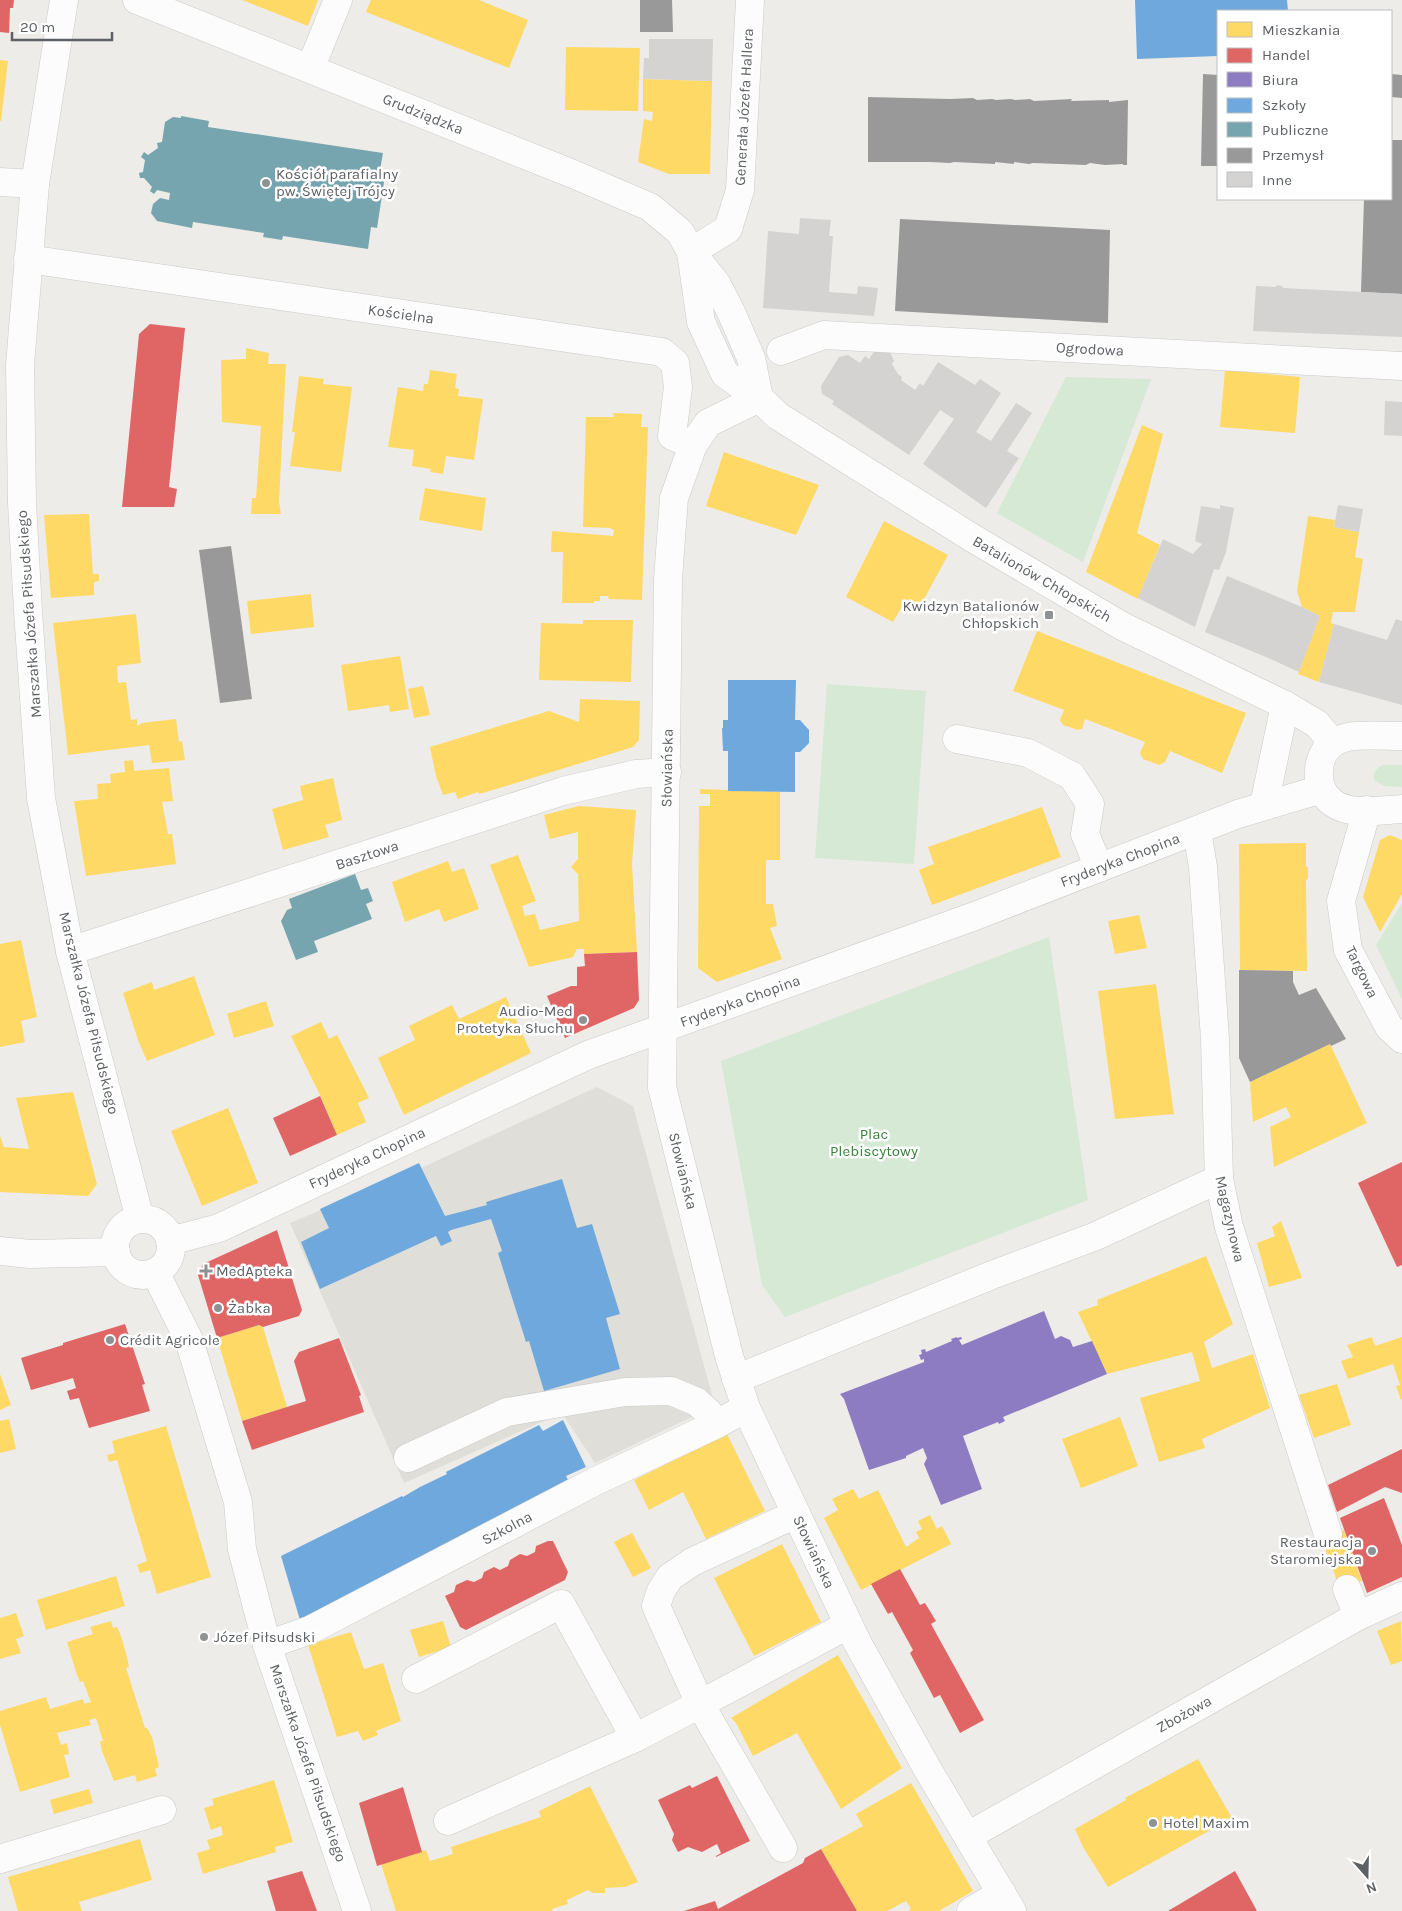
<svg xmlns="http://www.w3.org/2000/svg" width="1402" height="1911" font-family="Karla,sans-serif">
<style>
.education{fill:#e0ded8}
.green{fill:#d6e9d4}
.homes{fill:#ffd966}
.shops{fill:#e06666}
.offices{fill:#8e7cc3}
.schools{fill:#6fa8dc}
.public{fill:#76a5af}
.industry{fill:#999}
.building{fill:#d4d3d1}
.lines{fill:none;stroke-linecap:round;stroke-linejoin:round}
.minor-casing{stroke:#c9caca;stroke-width:29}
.minor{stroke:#fcfcfc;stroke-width:28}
.poi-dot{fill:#8f9294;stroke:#fff;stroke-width:2}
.labels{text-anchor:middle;stroke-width:5;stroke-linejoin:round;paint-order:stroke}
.street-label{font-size:15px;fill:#5d6166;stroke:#fff}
.poi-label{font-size:15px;fill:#5d6166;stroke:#fff;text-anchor:start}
.park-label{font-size:15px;fill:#37833b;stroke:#fff}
</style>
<rect width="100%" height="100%" fill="#edece8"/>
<polygon class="education" points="597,1087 633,1106 715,1406 595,1463 562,1413 404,1483 290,1223 421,1168"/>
<g class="green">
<polygon points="1066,377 1151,379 1083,562 997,513"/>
<polygon points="827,684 926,691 914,864 815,858"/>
<path d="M1382 765H1402V787L1384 786 1374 780C1373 772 1376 769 1382 765Z"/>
<polygon points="1402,903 1402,999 1376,945"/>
<polygon points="1049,937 1088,1200 785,1317 762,1285 721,1061"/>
</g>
<g class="homes">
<polygon points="242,0 318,0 308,26"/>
<polygon points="371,0 479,0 528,20 509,68 366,12"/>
<polygon points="566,47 640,48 638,111 565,110"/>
<polygon points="0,60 8,61 1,121 0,121"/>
<polygon points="643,79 712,81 710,174 669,174 638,162 644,119 652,121 653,112 643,111"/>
<polygon points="246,348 269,353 268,364 286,364 279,501 281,514 251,514 252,498 256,498 261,426 222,422 221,360 246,359"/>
<polygon points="430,370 457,374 455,388 459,389 458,396 483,399 474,460 446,456 443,474 430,472 431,469 412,466 414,450 388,447 398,387 423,391 424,384 428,384"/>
<polygon points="1225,370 1300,377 1295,433 1220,427"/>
<polygon points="299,376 324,379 323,384 352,387 341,472 290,466 295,432 292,432"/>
<polygon points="613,413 642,414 641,427 648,427 642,600 609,599 608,596 600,596 600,601 594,601 594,603 562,603 563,552 551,552 552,531 613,536 614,530 610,528 583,527 586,417 614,417"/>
<polygon points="1142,425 1163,434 1137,533 1160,545 1138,599 1086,572"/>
<polygon points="724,452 819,485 796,535 706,506"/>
<polygon points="425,488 486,498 482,531 419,520"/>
<polygon points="89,514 93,574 99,574 99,581 94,582 94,595 51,598 44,515"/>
<polygon points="1308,516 1335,520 1334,527 1359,532 1355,557 1363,559 1355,612 1333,612 1331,623 1334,624 1319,682 1298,674 1320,616 1302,607 1297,591"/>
<polygon points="884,521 948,555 917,612 903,605 893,622 846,597"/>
<polygon points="311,594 314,627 251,634 247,601"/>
<polygon points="136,614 141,663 117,666 118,683 126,682 131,720 137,719 137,726 142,723 176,719 179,742 182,741 185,760 152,763 149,745 68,755 53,623"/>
<polygon points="583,620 633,620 631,682 539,680 541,623 583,624"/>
<polygon points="1037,631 1246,713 1222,773 1170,751 1165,762 1159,765 1143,759 1140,753 1145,742 1085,719 1082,729 1078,730 1063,725 1060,720 1064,710 1013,691"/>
<polygon points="400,656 409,709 390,712 389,705 348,711 341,665"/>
<polygon points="423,686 430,715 414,718 408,689"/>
<polygon points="580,699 640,701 639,740 633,747 503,787 479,794 478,792 458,799 455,792 443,795 436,776 430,747 549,711 579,722"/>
<polygon points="133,760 134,771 169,768 173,801 162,802 168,834 172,834 176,864 86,876 74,801 98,799 97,784 111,783 110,774 125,772 124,761"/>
<polygon points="333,778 342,820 325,825 329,837 283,850 272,809 303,800 300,786"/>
<polygon points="700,789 780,792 780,860 766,860 766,904 773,904 777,926 770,928 782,959 717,982 698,968 699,806 710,806 710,794 700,794"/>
<polygon points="579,806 636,810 632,864 637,952 584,954 584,949 577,949 573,957 529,967 490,865 518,855 536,901 522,906 525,916 535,914 540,930 579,921 578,874 571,867 578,859 578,832 550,839 544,815"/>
<polygon points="1042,807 1061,857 932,905 919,870 934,864 928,847"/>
<polygon points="1390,835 1402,840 1402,894 1380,932 1363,897 1380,840"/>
<polygon points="1306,843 1306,867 1308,867 1308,879 1306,880 1307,971 1240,970 1239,844"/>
<polygon points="448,861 452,872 464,868 479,909 444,922 439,909 405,922 392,882"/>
<polygon points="1139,915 1147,948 1115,954 1108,921"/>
<polygon points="21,940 37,1017 21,1021 25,1042 0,1047 0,944"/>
<polygon points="194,976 215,1035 147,1061 138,1040 123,993 152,982 154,990"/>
<polygon points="1156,984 1174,1114 1115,1119 1098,991"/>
<polygon points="506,997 531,1053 404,1115 378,1058 415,1040 409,1026 452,1005 459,1019"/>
<polygon points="266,1001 274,1026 234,1038 227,1014"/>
<polygon points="321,1022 329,1039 337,1035 369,1098 358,1103 366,1122 337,1135 320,1095 291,1036"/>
<polygon points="1330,1044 1367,1123 1274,1167 1270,1127 1291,1117 1286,1107 1253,1122 1250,1082"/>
<polygon points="73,1092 97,1184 88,1196 0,1192 0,1136 4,1147 29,1149 16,1098"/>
<polygon points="228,1108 258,1183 202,1206 171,1131"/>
<polygon points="1281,1221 1302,1278 1269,1287 1257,1243 1275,1236 1272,1227"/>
<polygon points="1206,1256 1233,1324 1204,1342 1212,1368 1253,1354 1270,1408 1202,1439 1205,1448 1159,1462 1140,1398 1200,1381 1192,1352 1107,1374 1078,1312 1098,1305 1097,1300"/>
<polygon points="259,1325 263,1327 287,1407 242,1421 217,1338"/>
<polygon points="1372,1337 1375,1346 1402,1337 1402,1399 1401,1400 1396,1386 1400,1385 1393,1364 1348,1379 1341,1361 1353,1357 1347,1345"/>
<polygon points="0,1374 11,1405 0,1410"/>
<polygon points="1337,1384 1351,1425 1314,1438 1299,1395"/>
<polygon points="1120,1417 1138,1466 1081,1488 1062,1439"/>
<polygon points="9,1419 16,1449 0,1453 0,1421"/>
<polygon points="166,1426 211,1577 157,1594 150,1570 140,1573 137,1565 147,1561 117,1460 109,1462 107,1455 115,1453 112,1441"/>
<polygon points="727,1434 765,1511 706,1539 683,1492 649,1510 634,1480"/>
<polygon points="853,1489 859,1499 878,1490 906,1547 919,1538 916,1532 922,1529 918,1521 930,1515 937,1529 942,1526 951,1544 861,1590 824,1518 838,1510 832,1499"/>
<polygon points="1344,1530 1362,1581 1340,1589 1321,1538"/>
<polygon points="632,1533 651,1568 633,1577 614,1542"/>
<polygon points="782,1544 821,1622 754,1656 714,1578"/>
<polygon points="116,1576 125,1606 46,1630 37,1600"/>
<polygon points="16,1613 24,1636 16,1639 21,1653 0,1659 0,1618"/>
<polygon points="111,1621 113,1628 117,1627 121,1636 127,1657 129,1667 126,1668 145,1728 147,1728 152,1737 159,1767 155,1769 157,1776 137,1782 135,1775 114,1781 102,1751 100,1741 103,1741 96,1718 89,1720 91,1725 57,1733 61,1745 67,1743 69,1754 64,1755 70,1777 20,1792 0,1725 0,1711 46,1697 50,1709 83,1699 84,1704 91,1702 83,1681 80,1682 76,1672 67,1642 93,1634 90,1627"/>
<polygon points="443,1621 451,1647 419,1657 410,1630"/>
<polygon points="1401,1621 1402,1661 1391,1665 1377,1631"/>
<polygon points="351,1632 364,1669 383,1663 401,1721 376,1731 378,1735 363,1741 358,1731 337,1737 308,1645"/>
<polygon points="838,1655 902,1768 841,1809 797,1733 753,1756 736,1723 731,1718"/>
<polygon points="1198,1759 1232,1818 1108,1887 1083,1847 1075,1829 1126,1800 1125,1798"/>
<polygon points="274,1780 293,1842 275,1847 276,1852 203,1874 197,1853 210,1849 207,1840 223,1835 221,1826 211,1830 204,1808 214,1805 212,1799"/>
<polygon points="911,1783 973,1891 939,1911 908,1911 911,1909 906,1901 887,1911 857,1911 821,1849 863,1826 856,1814"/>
<polygon points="590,1786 638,1882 625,1887 605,1888 605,1893 593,1893 588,1890 567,1900 568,1904 552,1909 553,1911 396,1911 381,1864 426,1850 430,1861 453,1854 451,1847 541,1817 539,1811"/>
<polygon points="89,1789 93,1803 54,1814 50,1800"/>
<polygon points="140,1839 152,1880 79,1902 82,1911 18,1911 8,1877"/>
</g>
<g class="shops">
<polygon points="0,0 14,0 13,8 10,8 9,33 0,32"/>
<polygon points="150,324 185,328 169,487 177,489 174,507 122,507 139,334"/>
<polygon points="637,952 639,1000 634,1008 565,1038 547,996 571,986 577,986 577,967 585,966 584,954"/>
<polygon points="320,1096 337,1135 290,1156 273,1118"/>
<polygon points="1402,1162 1402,1265 1397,1267 1358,1183"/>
<polygon points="277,1230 302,1310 299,1316 263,1327 259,1325 217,1338 198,1275 203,1264"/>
<polygon points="125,1324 145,1384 142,1385 150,1411 89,1428 79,1398 70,1400 67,1391 76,1388 73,1378 31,1390 21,1358 63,1345 63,1343"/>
<polygon points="339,1338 361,1395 359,1396 364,1412 252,1450 242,1421 306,1401 294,1361 299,1352"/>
<polygon points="1402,1449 1402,1493 1385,1487 1337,1512 1328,1485"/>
<polygon points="1384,1498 1402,1545 1402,1577 1367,1593 1340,1518"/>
<polygon points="548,1541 553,1541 568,1572 565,1580 466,1630 460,1627 445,1596 454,1592 456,1585 467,1580 474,1582 482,1578 484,1572 494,1567 500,1570 508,1566 510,1560 520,1554 527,1556 535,1552 536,1546"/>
<polygon points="900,1569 920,1605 925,1603 936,1621 931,1624 984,1720 960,1733 940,1695 934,1698 910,1653 913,1650 892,1612 888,1614 871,1584"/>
<polygon points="717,1776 750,1841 716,1857 716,1856 721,1853 717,1844 702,1852 688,1847 678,1852 672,1840 674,1834 658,1800 690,1785 692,1788"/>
<polygon points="403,1787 422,1852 377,1866 359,1803"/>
<polygon points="821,1849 857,1911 684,1911 715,1901 718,1909 803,1863 805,1858"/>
<polygon points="302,1871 317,1911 276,1911 267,1881"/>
<polygon points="1235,1871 1257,1911 1168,1911"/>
</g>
<polygon class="offices" points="1044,1311 1055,1339 1061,1336 1070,1340 1073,1347 1092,1341 1107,1374 1003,1417 1005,1421 999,1424 998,1422 963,1436 982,1489 941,1505 924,1464 927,1458 923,1448 906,1456 906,1458 869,1470 844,1399 840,1394 924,1362 924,1359 921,1360 919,1355 922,1354 921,1350 925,1349 926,1352 952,1341 951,1339 957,1337 957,1338 961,1337 962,1339 959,1340 962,1345"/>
<g class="schools">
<polygon points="1135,0 1287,0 1288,11 1218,11 1218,56 1137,59"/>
<polygon points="728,680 796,680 795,720 800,720 809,730 809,743 800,752 795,752 795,792 728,791 728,751 723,751 722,728 723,728 723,720 728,720"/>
<polygon points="419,1163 445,1216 487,1205 486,1202 562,1179 577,1228 592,1224 620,1314 606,1318 620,1369 544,1391 529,1341 526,1342 498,1253 502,1251 491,1219 451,1230 448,1232 452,1241 441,1246 436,1236 320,1289 301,1242 329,1228 320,1209"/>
<polygon points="563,1420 586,1467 566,1476 569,1482 451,1543 432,1551 300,1620 281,1556 402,1496 403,1497 420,1487 447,1474 446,1472 539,1425 543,1431"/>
</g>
<g class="public">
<polygon points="181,116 209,121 208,127 383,153 379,176 385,176 377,228 371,227 368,249 283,236 282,240 263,237 264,233 193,222 192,228 157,221 151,213 153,204 160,198 169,200 170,193 157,190 154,194 150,191 152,187 144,178 140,178 139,173 143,172 145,160 141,157 144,152 148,155 158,148 157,143 162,142 165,122 173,117 181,118"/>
<polygon points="355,874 361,890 368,888 373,901 366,904 372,919 314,941 318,952 296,960 281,921 287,910 292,908 289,899"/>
</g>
<g class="industry">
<polygon points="640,0 672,0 673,32 640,32"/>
<polygon points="1203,74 1218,75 1218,166 1201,166"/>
<polygon points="1391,74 1402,75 1402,98 1391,97"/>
<polygon points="868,97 950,99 973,98 977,100 992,99 996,100 1011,99 1015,100 1030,99 1034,101 1072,99 1071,101 1109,100 1109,102 1128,100 1127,165 1123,165 1123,164 1105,165 1090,163 1086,165 1033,163 1029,164 1014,162 1014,164 995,162 995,164 954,162 950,163 930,162 868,162"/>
<polygon points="1391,140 1402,140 1402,294 1361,292 1364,199 1391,199"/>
<polygon points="900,219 1110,230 1108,323 895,311"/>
<polygon points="231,546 252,699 220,703 199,550"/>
<polygon points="1239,970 1293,971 1293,982 1299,995 1316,988 1346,1039 1331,1046 1330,1044 1250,1082 1239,1058"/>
</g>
<g class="building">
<polygon points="649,39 713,39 712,81 643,79 644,58 649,58"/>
<polygon points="800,218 831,220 829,236 833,236 829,292 857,294 858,286 878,288 874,316 763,308 768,231 799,234"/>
<polygon points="1277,285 1282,286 1283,288 1402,294 1402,337 1253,331 1256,286 1276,287"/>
<polygon points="876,349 889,350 894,361 892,364 898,374 902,377 901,380 915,390 920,383 923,386 938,362 975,385 980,379 1001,393 976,432 991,441 1016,403 1032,413 1007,451 1019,458 986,508 923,464 954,419 940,410 909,455 832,404 834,401 822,394 821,386 839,357 848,355 860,363 865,356 869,359"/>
<polygon points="1385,401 1402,402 1402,436 1384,435"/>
<polygon points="1220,505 1234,508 1226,552 1219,570 1214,569 1195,627 1138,598 1163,539 1193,554 1202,544 1195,541 1201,506 1220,509"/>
<polygon points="1338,505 1363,509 1359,532 1334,527"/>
<polygon points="1227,576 1302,607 1320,616 1299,672 1266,657 1205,632"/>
<polygon points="1396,619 1402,621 1402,705 1319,682 1334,624 1387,640"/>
</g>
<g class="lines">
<g class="minor-casing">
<g id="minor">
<polyline points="64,0 35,184 20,365 22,503 28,611 41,798 70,951 140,1219"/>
<polyline points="137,0 573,174 650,207 680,232 691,252 716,283 731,312 751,358 759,398"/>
<polyline points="310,69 338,0"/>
<polyline points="0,182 35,184"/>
<polyline points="691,252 701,322 725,374 759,398 778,416 974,539 1122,626 1285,705 1317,724 1333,743"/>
<polyline points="691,252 728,229 740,190 750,0"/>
<polyline points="28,259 662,352 675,363 678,387 672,436 693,445"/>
<polyline points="781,351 824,335 1402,366"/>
<polyline points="759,398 708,423 693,445 674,498 668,579 662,1087 729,1356 746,1408 857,1642 928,1770 1012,1911"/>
<path d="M1402 736C1388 736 1360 734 1348 737 1344 738 1337 740 1333 743 1314 757 1314 790 1333 803 1351 816 1381 810 1402 809"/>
<polyline points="957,739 1028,753 1072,776 1090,804 1085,834 1099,868"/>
<polyline points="1264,805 1285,705"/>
<polyline points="1367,810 1341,901 1348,950 1389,1027 1402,1039"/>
<polyline points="1197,831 1203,867 1215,1039 1219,1179 1229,1227 1328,1534"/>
<polyline points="70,951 563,791 636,774 667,772"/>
<circle cx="143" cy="1247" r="28"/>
<polyline points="170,1241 219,1228 588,1055 975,916 1238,814 1322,789"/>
<polyline points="0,1251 30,1254 116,1252"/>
<polyline points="155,1272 189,1340 238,1502 242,1549 267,1645 357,1911"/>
<polyline points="736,1379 992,1275 1096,1236 1219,1179"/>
<polyline points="408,1458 507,1412 625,1392 671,1391 697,1402 708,1412 717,1424"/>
<polyline points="1347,1589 1358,1616"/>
<polyline points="267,1645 310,1630 596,1481 717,1424 746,1408"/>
<polyline points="416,1679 561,1604 635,1738"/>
<polyline points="448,1821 635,1738 700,1704 656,1606 661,1591 670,1577 692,1562 796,1514"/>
<polyline points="968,1836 1358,1616 1402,1596"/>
<polyline points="783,1848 700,1704 848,1625"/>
<polyline points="0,1859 162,1810"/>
<polyline points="971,1911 1002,1893"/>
</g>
</g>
<use href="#minor" class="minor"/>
</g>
<g class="poi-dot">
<circle cx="266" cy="183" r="5"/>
<rect x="1044" y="610" width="10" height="10" rx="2.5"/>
<circle cx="583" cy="1020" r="5"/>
<path d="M203.5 1263.5h5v5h5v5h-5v5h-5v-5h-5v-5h5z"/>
<circle cx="218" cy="1308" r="5"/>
<circle cx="110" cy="1340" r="5"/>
<circle cx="1372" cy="1551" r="5"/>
<circle cx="204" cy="1637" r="5"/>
<circle cx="1153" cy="1823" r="5"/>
</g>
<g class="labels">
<g class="street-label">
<text transform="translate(744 107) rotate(-87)" y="5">Generała Józefa Hallera</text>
<text transform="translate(423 114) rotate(22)" y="5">Grudziądzka</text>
<text transform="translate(401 314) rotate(8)" y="5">Kościelna</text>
<text transform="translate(1090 349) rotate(3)" y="5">Ogrodowa</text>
<text transform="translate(1042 579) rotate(30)" y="5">Batalionów Chłopskich</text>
<text transform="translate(29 614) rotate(-94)" y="5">Marszałka Józefa Piłsudskiego</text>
<text transform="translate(667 768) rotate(-89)" y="5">Słowiańska</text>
<text transform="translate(367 855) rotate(-18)" y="5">Basztowa</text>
<text transform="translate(1120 860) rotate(-21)" y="5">Fryderyka Chopina</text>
<text transform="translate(1362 972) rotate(64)" y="5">Targowa</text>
<text transform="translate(740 1001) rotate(-20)" y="5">Fryderyka Chopina</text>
<text transform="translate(89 1013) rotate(76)" y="5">Marszałka Józefa Piłsudskiego</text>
<text transform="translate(367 1158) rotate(-25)" y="5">Fryderyka Chopina</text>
<text transform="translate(683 1171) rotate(76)" y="5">Słowiańska</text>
<text transform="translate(1230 1219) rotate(77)" y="5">Magazynowa</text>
<text transform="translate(507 1528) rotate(-28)" y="5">Szkolna</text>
<text transform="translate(814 1552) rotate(65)" y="5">Słowiańska</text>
<text transform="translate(1184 1714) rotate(-29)" y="5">Zbożowa</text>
<text transform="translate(308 1763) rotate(71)" y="5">Marszałka Józefa Piłsudskiego</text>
</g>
<g class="poi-label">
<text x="276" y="179">Kościół parafialny<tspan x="276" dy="17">pw. Świętej Trójcy</tspan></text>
<text x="1039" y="611" text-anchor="end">Kwidzyn Batalionów<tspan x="1039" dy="17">Chłopskich</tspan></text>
<text x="573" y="1016" text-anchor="end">Audio-Med<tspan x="573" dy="17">Protetyka Słuchu</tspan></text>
<text x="216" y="1276">MedApteka</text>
<text x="228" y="1313">Żabka</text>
<text x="120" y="1345">Crédit Agricole</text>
<text x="1362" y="1547" text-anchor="end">Restauracja<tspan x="1362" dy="17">Staromiejska</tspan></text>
<text x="214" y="1642">Józef Piłsudski</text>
<text x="1163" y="1828">Hotel Maxim</text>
</g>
<g class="park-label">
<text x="874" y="1139">Plac<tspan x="874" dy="17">Plebiscytowy</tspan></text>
</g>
</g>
<rect x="1217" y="10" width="175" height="190" fill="#ffffff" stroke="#bec0c2"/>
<rect x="1227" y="22" width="25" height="15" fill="#ffd966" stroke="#bec0c2"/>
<text x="1262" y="35" font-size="15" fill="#5d6166">Mieszkania</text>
<rect x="1227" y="48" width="25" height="15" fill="#e06666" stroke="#bec0c2"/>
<text x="1262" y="60" font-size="15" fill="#5d6166">Handel</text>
<rect x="1227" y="72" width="25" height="15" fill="#8e7cc3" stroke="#bec0c2"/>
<text x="1262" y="85" font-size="15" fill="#5d6166">Biura</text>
<rect x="1227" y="98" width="25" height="15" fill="#6fa8dc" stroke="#bec0c2"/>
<text x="1262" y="110" font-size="15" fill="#5d6166">Szkoły</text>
<rect x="1227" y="122" width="25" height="15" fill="#76a5af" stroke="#bec0c2"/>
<text x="1262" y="135" font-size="15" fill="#5d6166">Publiczne</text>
<rect x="1227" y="148" width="25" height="15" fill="#999999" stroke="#bec0c2"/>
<text x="1262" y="160" font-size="15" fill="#5d6166">Przemysł</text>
<rect x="1227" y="172" width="25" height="15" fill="#d4d3d1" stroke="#bec0c2"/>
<text x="1262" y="185" font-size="15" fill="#5d6166">Inne</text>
<g transform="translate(1367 1876) rotate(160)" stroke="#ffffff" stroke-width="4" paint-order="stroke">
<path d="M0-4L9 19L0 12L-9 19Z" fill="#5d6166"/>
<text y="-8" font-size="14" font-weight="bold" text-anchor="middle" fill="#5d6166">N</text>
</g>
<path d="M12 32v8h100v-8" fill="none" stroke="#5d6166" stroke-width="2.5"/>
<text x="20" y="32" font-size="15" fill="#5d6166" stroke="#ffffff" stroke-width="4" paint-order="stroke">20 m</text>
</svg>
